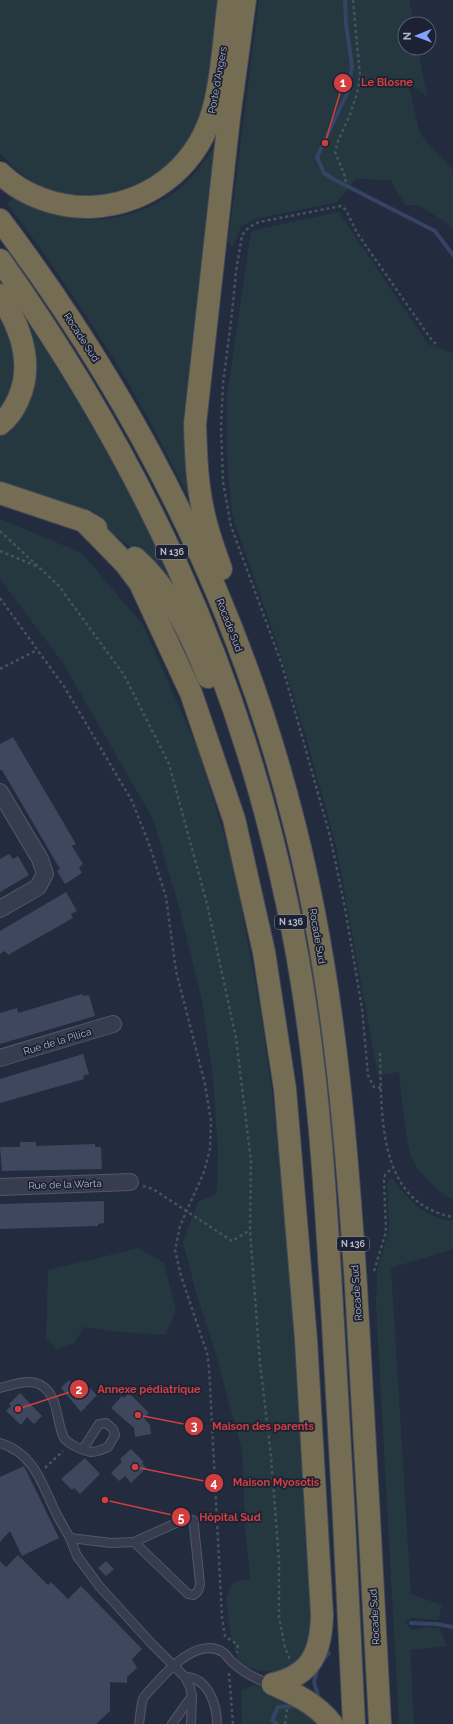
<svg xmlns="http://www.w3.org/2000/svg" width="453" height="1724" font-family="Raleway,sans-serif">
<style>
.green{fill:#25383f}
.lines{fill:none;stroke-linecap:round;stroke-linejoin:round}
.stream{stroke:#354365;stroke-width:4}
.building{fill:#3f475e}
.lane-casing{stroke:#525869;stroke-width:10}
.street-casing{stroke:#525869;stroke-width:18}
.highway-casing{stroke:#424859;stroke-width:24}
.path{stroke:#43555c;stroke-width:2.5;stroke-dasharray:3 3;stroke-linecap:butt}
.lane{stroke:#373d4e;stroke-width:8}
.street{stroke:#373d4e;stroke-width:16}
.highway{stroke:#746c53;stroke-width:22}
.labels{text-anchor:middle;stroke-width:3.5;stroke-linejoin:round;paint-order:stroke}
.shield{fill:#1c2233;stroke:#868b9c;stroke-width:1}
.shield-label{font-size:9px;font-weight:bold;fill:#b3b8c9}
.street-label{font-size:10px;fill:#b3b8c9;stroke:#1c2233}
.leader{fill:none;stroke:#d13e40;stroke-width:1.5}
.callout-dot{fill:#d13e40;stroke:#1c2233;stroke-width:1.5}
.mark-label{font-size:12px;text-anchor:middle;font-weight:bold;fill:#fff}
.callout-label{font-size:11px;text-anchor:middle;font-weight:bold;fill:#d13e40;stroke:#1c2233;stroke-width:3.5;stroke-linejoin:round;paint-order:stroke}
</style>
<rect width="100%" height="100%" fill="#232b3e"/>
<g class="green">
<path d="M0 0H218C214 40 214 85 199 123 177 182 100 213 42 187 25 180 13 166 0 153Z"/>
<polygon points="259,0 409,0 414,24 405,24 405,48 418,48 427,96 408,83 420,134 453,170 453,230 447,223 418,205 405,205 390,180 356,179 336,203 258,218 241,226 233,247 228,243"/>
<path d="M218 141 189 495H187C139 391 75 295 7 203L14 197C28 203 42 211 56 215 101 228 156 213 189 180 200 168 209 154 218 141Z"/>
<path d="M339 212 428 344 453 353V1199C439 1196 413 1167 410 1153 404 1127 402 1099 399 1072L378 1076 336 845 306 737 276 640 232 515 227 456V396L251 231Z"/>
<polygon points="0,309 10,328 18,376 0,412"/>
<path d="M24 316C80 404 135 493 174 590L140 554 98 523 0 486V431L13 419Z"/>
<polygon points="0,519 82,553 143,625 200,754 233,864 261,1014 278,1135 294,1337 308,1554 312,1634 299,1663 283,1672 261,1671 240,1665 231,1637 226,1599 233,1582 250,1579 245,1527 242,1450 216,1355 195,1289 183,1242 198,1202 217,1193 218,1151 213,1078 202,1001 180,910 153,819 63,663 0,579"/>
<path d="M392 1178C410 1201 423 1217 453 1221V1249L391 1268 411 1594 442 1605 438 1620 412 1618 405 1623 412 1630 428 1627 440 1628 446 1646 410 1650 414 1724H399L376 1304 377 1271 389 1230 387 1183Z"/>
<polygon points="139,1248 164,1263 176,1310 165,1335 119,1332 84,1327 74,1343 57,1350 46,1337 48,1270"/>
<polygon points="260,1683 316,1719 318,1724 242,1724 241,1690"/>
</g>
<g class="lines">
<g class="stream">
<polyline points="345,0 346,24 352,66 348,91 317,157 324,173 335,180 435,231 453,255"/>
<polyline points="411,1623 436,1624 453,1627"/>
<polyline points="323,1660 329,1653"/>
<polyline points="318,1695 314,1682 318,1667"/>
<polyline points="277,1724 272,1720 278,1707 298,1706"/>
</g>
</g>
<g class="building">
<polygon points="13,737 76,844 72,846 83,864 79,867 82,873 65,884 57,871 60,869 2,770 0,770 0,744"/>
<polygon points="9,854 13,859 18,856 29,875 0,892 0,859"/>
<polygon points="66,892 77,911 71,914 73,918 8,955 5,951 0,954 0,931"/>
<polygon points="82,994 83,996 89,995 95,1016 0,1044 0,1013 17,1008 18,1013"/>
<polygon points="83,1054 89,1074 83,1076 84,1079 0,1103 0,1079"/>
<polygon points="20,1142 36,1142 36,1146 95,1144 95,1147 101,1147 102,1169 2,1171 0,1147 20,1147"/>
<polygon points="104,1201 104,1223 98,1224 98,1226 0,1229 0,1204"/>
<polygon points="81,1379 97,1395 81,1412 61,1388 69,1380 74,1386"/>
<polygon points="20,1393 42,1416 34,1424 27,1417 21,1425 6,1411 11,1406 9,1404"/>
<polygon points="129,1393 149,1413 144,1418 150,1425 151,1434 135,1437 134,1428 111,1408 122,1396 124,1398"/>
<polygon points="131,1449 144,1462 142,1463 146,1468 131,1483 125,1476 119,1481 111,1473 122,1462 120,1459"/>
<polygon points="85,1458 100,1474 80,1494 74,1488 72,1490 61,1479"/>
<polygon points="24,1466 59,1538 22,1556 10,1531 0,1542 0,1477"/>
<polygon points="18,1555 48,1585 51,1582 68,1599 81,1586 142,1649 132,1659 137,1668 127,1677 127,1683 110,1682 110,1711 96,1724 0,1724 0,1561 6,1567"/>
<polygon points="106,1561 114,1569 106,1576 98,1568"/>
</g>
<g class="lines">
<g class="lane-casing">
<g id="lane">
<path d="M0 1388C12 1385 27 1379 39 1384 60 1395 55 1420 64 1438 68 1444 84 1451 91 1452 97 1452 103 1449 108 1447L115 1435 113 1429 106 1423 99 1424 83 1449"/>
<path d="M0 1443C34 1453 42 1484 56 1513 60 1521 65 1529 70 1538"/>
<polygon points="185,1519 190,1519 194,1521 194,1526 200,1584 198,1591 194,1595 188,1594 134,1542"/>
<polyline points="134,1542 111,1543 70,1538 77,1556 100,1587 151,1643 185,1677 190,1687 192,1696 191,1724"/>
<path d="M185 1677C208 1677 217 1705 217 1724"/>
<path d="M139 1724 142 1702 144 1697C160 1679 196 1633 224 1653 227 1656 229 1659 232 1662 244 1673 257 1680 272 1684"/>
<polyline points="172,1724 192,1696"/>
</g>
</g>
<g class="street-casing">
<g id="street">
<polyline points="0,792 40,859 45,874 38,887 0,909"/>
<polyline points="0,1058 113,1024"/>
<polyline points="0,1187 130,1182"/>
</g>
</g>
<g class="highway-casing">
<g id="highway">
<path d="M0 173C23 196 59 208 91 207 147 204 193 170 211 117 222 84 224 35 229 0"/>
<path d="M0 220C136 400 239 603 294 823 333 975 346 1132 356 1287 365 1433 372 1578 380 1724"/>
<path d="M0 260C140 458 237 664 287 903 317 1041 325 1183 333 1324 341 1457 348 1591 354 1724"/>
<path d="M0 295C20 326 35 363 18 400 13 410 9 417 0 424"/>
<polyline points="0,493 84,521 96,528"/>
<path d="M84 521 125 563 140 583 191 693 234 819 264 952 285 1089 306 1340 322 1615C321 1652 312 1675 273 1684"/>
<path d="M135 558C170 589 191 634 208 677"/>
<path d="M221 569C215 552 209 536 205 519 197 488 196 456 195 424L229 118 245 0"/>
<path d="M273 1684C295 1694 317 1704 332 1724"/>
</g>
</g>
<g class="path">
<polyline points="345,182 346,179 335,152 338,141 350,115 358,90 360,75 353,0"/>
<polyline points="0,531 59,586 124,675 169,764 207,904 236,1038 251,1161 250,1230 260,1363 271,1456 279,1562 279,1617 285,1648 290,1659"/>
<polyline points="0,551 36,566"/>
<polyline points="0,598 65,688 132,801 149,844 166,897 176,971 205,1084 211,1121 210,1149 204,1172 180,1226 175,1250 181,1276 207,1353 209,1367 222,1618 225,1636 238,1645 237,1653"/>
<polyline points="0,669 37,650"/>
<path d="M380 1053C382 1113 376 1203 453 1217"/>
<polyline points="381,1088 374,1087 368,1075 362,1008 345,908 330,836 282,665 231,526 223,482 221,427 223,384 232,313 236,272 242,235 249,227 259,222 341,206 346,210 357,233 431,339 436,344"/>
<polyline points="143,1186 153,1189 232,1241 250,1230"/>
<polyline points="374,1271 386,1232 384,1180 385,1175 392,1168"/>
<polyline points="45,1468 63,1451"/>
<polyline points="229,1673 233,1724"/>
<polyline points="285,1724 287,1709"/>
</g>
<use href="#lane" class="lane"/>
<use href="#street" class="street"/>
<use href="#highway" class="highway"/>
</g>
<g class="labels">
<g class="shield">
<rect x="156" y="545" width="32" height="14" rx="3"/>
<rect x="275" y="915" width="32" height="14" rx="3"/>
<rect x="337" y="1237" width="32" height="14" rx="3"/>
</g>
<g class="shield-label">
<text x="172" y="555">N 136</text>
<text x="291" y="925">N 136</text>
<text x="353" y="1247">N 136</text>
</g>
<g class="street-label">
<text transform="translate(217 80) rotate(-80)" y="4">Porte d'Angers</text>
<text transform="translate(82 337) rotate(57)" y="4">Rocade Sud</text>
<text transform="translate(230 625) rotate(69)" y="4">Rocade Sud</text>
<text transform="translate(318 936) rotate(80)" y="4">Rocade Sud</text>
<text transform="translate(57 1041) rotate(-17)" y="4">Rue de la Pilica</text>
<text transform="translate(65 1184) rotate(-2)" y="4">Rue de la Warta</text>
<text transform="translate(356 1293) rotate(-94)" y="4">Rocade Sud</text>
<text transform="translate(374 1617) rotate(-93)" y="4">Rocade Sud</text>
</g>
</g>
<path class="leader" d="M325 143L343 83M18 1409L79 1389M138 1415L194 1426M135 1467L214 1483M105 1500L181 1517"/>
<g class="callout-dot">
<circle cx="325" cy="143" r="4"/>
<circle cx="18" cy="1409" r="4"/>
<circle cx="138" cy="1415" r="4"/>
<circle cx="135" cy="1467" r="4"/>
<circle cx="105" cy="1500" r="4"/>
<circle cx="343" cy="83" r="10"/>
<circle cx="79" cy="1389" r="10"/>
<circle cx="194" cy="1426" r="10"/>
<circle cx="214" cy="1483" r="10"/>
<circle cx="181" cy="1517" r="10"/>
</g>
<g class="mark-label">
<text x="343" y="87">1</text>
<text x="79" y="1394">2</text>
<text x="194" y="1430">3</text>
<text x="214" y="1487">4</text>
<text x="181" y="1522">5</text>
</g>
<g class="callout-label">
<text x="387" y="86">Le Blosne</text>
<text x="149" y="1393">Annexe pédiatrique</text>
<text x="263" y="1430">Maison des parents</text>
<text x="276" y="1486">Maison Myosotis</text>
<text x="230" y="1521">Hôpital Sud</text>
</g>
<g transform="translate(417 36) rotate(269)"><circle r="19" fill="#1c2233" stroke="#585e6f"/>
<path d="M0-3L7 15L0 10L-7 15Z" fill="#85a2fb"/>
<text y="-6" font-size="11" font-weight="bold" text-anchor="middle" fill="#b3b8c9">N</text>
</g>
</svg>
